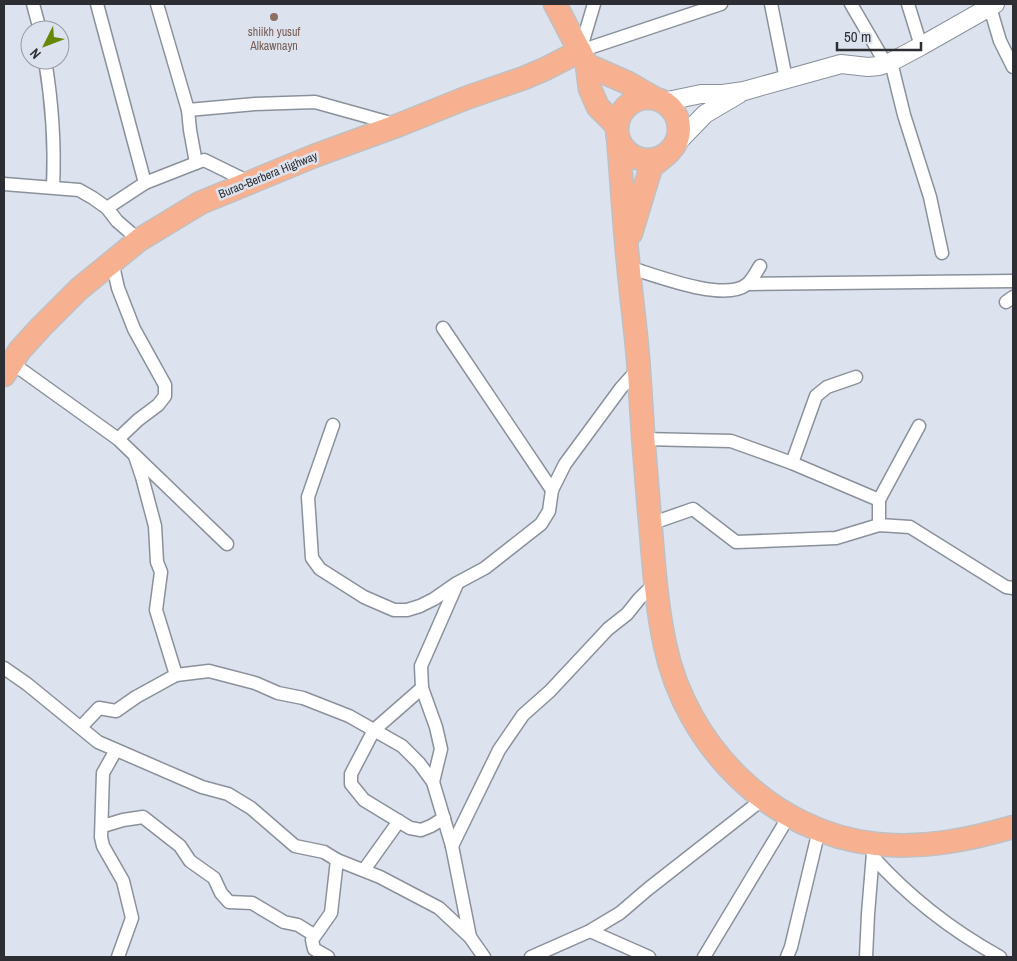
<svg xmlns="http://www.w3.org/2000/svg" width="1017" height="961" font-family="'Archivo Narrow',sans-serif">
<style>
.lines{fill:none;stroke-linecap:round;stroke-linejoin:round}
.street-casing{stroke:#8b919b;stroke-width:15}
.secondary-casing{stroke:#8b919b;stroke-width:20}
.highway-casing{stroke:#c0c0c2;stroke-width:25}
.street{stroke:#fff;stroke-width:12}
.secondary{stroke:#fff;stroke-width:18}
.highway{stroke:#f7b190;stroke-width:22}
.education-dot{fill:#8d6e63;stroke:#dde3ee;stroke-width:2}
.labels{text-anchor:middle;stroke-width:5;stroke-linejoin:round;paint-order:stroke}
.education-label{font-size:12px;fill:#785e54;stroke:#dde3ee}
.street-label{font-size:12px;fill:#2c2e33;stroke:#dde3ee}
</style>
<rect width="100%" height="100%" fill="#dde3ee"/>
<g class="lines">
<g class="street-casing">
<g id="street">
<polyline points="33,4 40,30"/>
<polyline points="97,4 145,183"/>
<polyline points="157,4 188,110 190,130 196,163 204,160 249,182"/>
<polyline points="771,4 786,79"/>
<polyline points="851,4 886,64"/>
<polyline points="908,4 921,46"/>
<polyline points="989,4 1000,41 1013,67"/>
<polyline points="580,51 721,4"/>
<polyline points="580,51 594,4"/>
<path d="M45 60C52 102 55 145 53 187"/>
<polyline points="891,62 904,115 930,197 942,253"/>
<polyline points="188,110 255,104 315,102 394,124"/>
<polyline points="4,184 79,190 93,198 107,208 117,221 139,240"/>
<polyline points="107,208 145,183 196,163"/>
<polyline points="112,261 118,288 134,329 165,385 165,396 158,405 138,420 118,439"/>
<path d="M628 267C655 275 723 302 746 285 752 281 756 272 760 266"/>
<polyline points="748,284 1013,281"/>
<polyline points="1006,302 1013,297"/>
<polyline points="443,328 552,490"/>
<polyline points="12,363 118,439 227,544"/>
<polyline points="333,425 308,497 312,558 320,569 364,597 394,610 407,610 420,606 434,599 457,583 485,568 541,524 549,511 552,490 565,464 621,388 639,368"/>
<polyline points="643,439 731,441 792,463 879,500 879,525"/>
<polyline points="792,463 816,396 827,387 856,377"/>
<polyline points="879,500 919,426"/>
<polyline points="650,524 693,509 736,542 836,538 879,525 910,527 1006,587 1013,588"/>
<polyline points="4,668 27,684 98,742 202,787 228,794 251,808 295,846 324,852 337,860 380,877 439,908 470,937 484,957"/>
<polyline points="176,675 209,671 255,683 278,693 303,698 349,716 402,746 419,763 433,782 452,846 470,937"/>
<polyline points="422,688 374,730 351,774 351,784 364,800 410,828 421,830 431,826 444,818"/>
<polyline points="81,727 99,708 116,711 136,697 176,675 156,610 161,572 157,562 155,526 142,477 135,456"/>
<polyline points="116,750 103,773 101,837 103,846 123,881 132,918 118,957"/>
<polyline points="433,782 441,749 436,727 422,688 421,666 457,584"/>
<polyline points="103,826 123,820 143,817 180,846 190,861 214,878 221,893 229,902 252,903 284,922 298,925 314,935"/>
<polyline points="452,846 499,750 523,715 550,691 608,629 627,614 639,599 655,583"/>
<path d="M873 857C909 897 953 931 1000 957"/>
<polyline points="364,870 399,821"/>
<polyline points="590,931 649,957"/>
<polyline points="328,957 314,949 312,940 331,913 337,860"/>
<polyline points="531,957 590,931 620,913 648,889 763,799"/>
<polyline points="704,957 789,816"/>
<polyline points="787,957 791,947 819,830"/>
<polyline points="866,957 868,914 873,853"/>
</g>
</g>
<g class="secondary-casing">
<g id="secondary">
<polyline points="663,102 701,94 723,94 744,91 841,64 868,67 879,66 891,62 921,46 995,4"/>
<polyline points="674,146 705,114 739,94"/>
</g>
</g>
<g class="highway-casing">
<g id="highway">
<polyline points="555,4 587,65 590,89 598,107 617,126"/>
<polyline points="587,65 628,83 654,98"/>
<circle cx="648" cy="129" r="31"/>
<path d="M618 137C622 181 624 226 629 271 632 305 637 338 639 372 642 425 646 478 651 531 654 569 657 608 665 645 686 746 772 833 876 844 923 849 968 840 1013 827"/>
<polyline points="631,233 651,167 667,154"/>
<polyline points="4,375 20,350 41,327 79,289 139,240 200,203 314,156 399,125 466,98 524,78 545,69 580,51"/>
</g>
</g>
<use href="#street" class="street"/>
<use href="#secondary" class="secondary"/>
<use href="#highway" class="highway"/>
</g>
<circle class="education-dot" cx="274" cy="17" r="5"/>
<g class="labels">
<g class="education-label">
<text x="274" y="36">shiikh yusuf<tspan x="274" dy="14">Alkawnayn</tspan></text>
</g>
<g class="street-label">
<text transform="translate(268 175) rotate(-22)" y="4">Burao-Berbera Highway</text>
</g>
</g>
<rect width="1017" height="961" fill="none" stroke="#2c2e33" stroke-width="10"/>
<g transform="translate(45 45) rotate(228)"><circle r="24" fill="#dde3ee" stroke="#969ba3"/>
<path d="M0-4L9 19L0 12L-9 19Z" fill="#678804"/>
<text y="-8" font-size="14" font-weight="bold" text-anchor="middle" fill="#2c2e33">N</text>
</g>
<path d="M837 42v8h84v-8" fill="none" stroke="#2c2e33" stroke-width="2.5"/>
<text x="844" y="42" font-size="15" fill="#2c2e33" stroke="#dde3ee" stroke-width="4" paint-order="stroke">50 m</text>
</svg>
